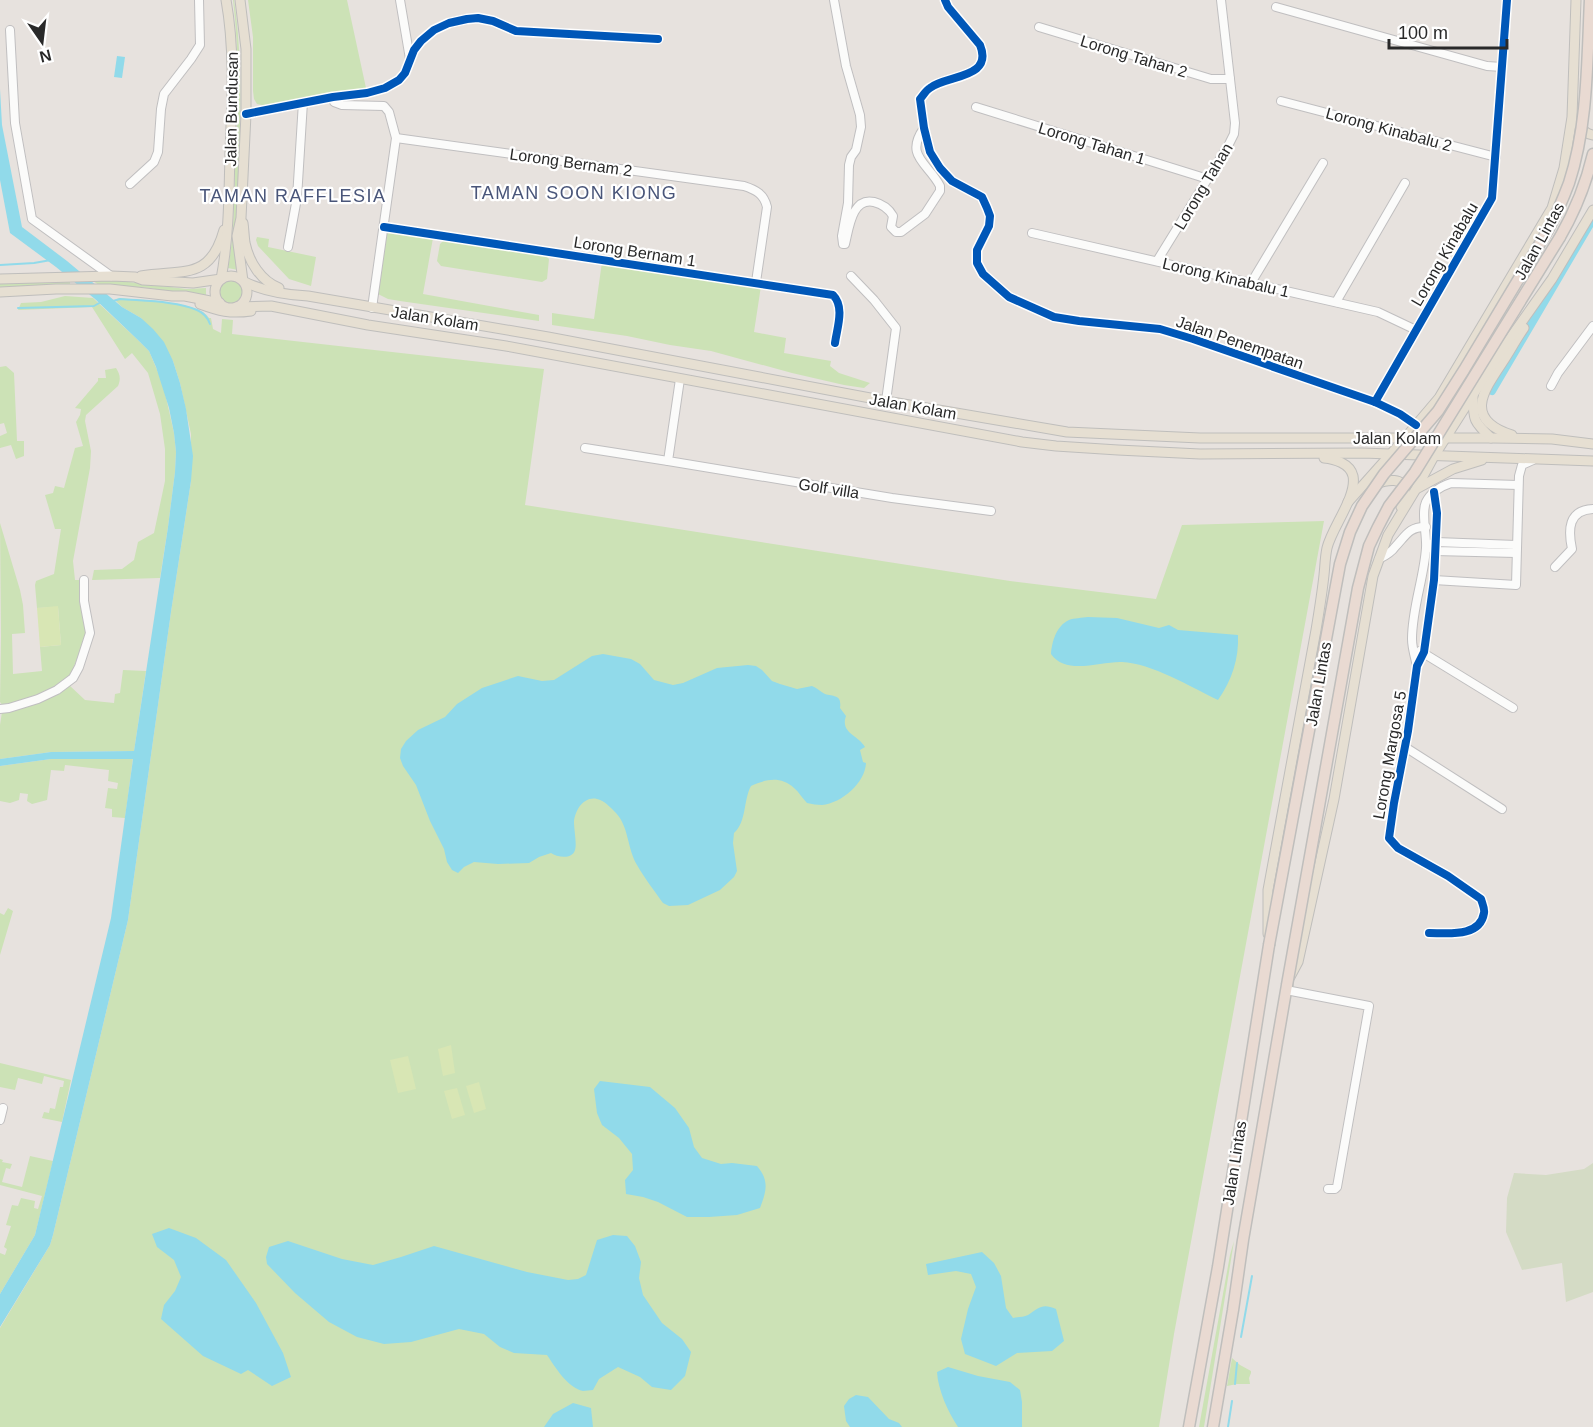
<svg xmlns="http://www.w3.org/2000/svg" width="1593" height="1427" font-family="Arial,sans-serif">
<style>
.green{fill:#cce2b6}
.cemetery{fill:#d4dbc5}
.pitch{fill:#d8e6b4}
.water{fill:#91daea}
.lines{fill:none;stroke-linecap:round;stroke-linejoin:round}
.stream{stroke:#91daea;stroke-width:2}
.canal{stroke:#91daea;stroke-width:8}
.minor-casing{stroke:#c0bfc0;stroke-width:10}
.major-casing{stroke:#bfbebc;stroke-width:11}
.highway-casing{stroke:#bfbebc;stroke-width:13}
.minor{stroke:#fbfbfa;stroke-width:8}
.major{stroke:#e6dfd2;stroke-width:9}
.highway{stroke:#e9dad2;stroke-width:10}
.highway-bridge-casing{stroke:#bfbebc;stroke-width:13;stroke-linecap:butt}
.highway-bridge{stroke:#e9dad2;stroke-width:10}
.cycleway-casing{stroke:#fff;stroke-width:11}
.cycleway{stroke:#0057b8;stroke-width:8}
.labels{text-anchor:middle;stroke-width:4.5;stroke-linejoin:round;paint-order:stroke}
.street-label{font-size:16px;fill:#292929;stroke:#fff}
.neighbourhood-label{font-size:18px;letter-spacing:1.5px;fill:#495579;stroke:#fff}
</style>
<rect width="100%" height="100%" fill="#e7e2de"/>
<g class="green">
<path d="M233 0H234C246 79 238 168 235 248L238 270 228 268C234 236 234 204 235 171 238 115 240 57 233 0Z"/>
<polygon points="248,0 347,0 366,88 302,98 266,106 257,104 254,99 253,91 253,37"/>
<polygon points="392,232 433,238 423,294 539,315 539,321 400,301 388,299 374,292 385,234"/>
<polygon points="257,237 269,239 268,247 316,257 311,286 289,279 258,246 256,240"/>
<polygon points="444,240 545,255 549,259 547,279 542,282 441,266 437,261 440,244"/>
<polygon points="602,262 761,286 754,332 786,338 784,353 831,361 830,366 839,373 870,383 864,388 844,385 792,373 711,351 670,345 627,336 552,325 552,313 594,319"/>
<circle cx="232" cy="292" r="12"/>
<polygon points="70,281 70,285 0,287 0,284"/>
<polygon points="93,281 120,281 187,289 206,288 206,298 150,288 99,285"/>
<polygon points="65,296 93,298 140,342 149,351 163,384 174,433 176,452 175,472 168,527 160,578 92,580 94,570 122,569 134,560 138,542 154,533 165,481 165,449 160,414 148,373 132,353 125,359 92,307 18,310 21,303 41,302"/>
<path d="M119 298C138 300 200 301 209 318H211L213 329 221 333 222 319 233 320 232 334 544 369 525 505 1010 581 1156 599 1182 525 1324 521 1174 1334 1159 1427H0V1328L50 1245 53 1235 128 920 171 612 191 481V434L180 383 173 361 141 318 122 307 115 300Z"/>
<polygon points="6,366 14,373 17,441 24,441 24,456 16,459 11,445 0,448 0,436 7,433 4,423 0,424 0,367"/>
<path d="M116 368C120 374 121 379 118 386L86 415 85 421 91 451 90 468 73 561 75 580H81L87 632 70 677 56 688 37 697 3 706 0 702 1 636 0 523 20 590 23 605 25 633 12 634 13 674 42 671 40 647 61 645 58 607 37 608 35 585 36 581 54 574 61 529H55L45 495 53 493 55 486 64 488 75 448 83 446 76 422 80 415 81 409 75 408 98 381V378H106L105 370Z"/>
<polygon points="123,670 146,671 134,751 51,752 0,759 0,725 2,712 59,692 69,685 85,700 114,703 115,694 120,693"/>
<polygon points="133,758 125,818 112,817 112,809 105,808 108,788 117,789 118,783 108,781 109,770 65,765 64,771 51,770 47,800 32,804 27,801 28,794 20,793 19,800 10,803 0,801 0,766 51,759"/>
<polygon points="8,908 13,911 0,955 0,913 4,915"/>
<polygon points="0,1063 71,1080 62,1122 42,1118 44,1112 49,1113 50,1108 55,1109 60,1087 63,1087 64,1081 44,1076 42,1084 18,1078 15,1090 0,1087"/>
<polygon points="30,1156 53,1161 35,1235 0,1294 0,1253 5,1255 7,1249 4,1247 11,1226 6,1225 12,1205 18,1206 21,1198 35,1201 34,1208 38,1209 42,1196 0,1185 0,1159 3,1160 2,1162 12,1164 10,1169 6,1168 2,1182 22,1187"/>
<polygon points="1234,1241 1204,1427 1199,1427 1230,1255"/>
<polygon points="1232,1358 1240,1365 1251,1371 1251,1373 1249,1378 1250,1384 1237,1384 1227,1386"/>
</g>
<polygon class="cemetery" points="1593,1163 1593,1292 1566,1302 1562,1263 1522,1270 1506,1232 1507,1198 1514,1173 1546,1175 1584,1169"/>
<g class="pitch">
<polygon points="58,606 61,645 40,647 37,608"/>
<polygon points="451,1045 455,1073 443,1076 438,1049"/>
<polygon points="408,1056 416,1089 398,1093 390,1060"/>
<polygon points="479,1082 486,1109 474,1113 466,1086"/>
<polygon points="457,1088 465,1115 452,1119 444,1091"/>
</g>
<g class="water">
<polygon points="117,56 125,57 122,78 114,77"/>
<polygon points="0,89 2,125 22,227 67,261 122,307 141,318 153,329 164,342 173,361 180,383 186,409 193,456 191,481 171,612 128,920 53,1235 50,1245 0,1327 0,1294 35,1235 111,918 133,759 51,759 0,766 0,759 51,752 134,751 168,527 175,472 176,452 174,433 169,408 156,367 149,351 140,342 95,299 56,267 10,233 0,180"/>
<path d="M1088 617 1117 618 1159 628 1169 625 1178 630 1238 635C1239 659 1232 680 1218 700 1191 687 1151 663 1122 662 1101 661 1066 676 1051 654 1052 642 1056 626 1069 620 1074 618 1082 618 1088 617Z"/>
<path d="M603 654 631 659 640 664 654 680 673 685 683 683 717 668 748 665 756 666 762 670 772 681 780 684 797 689 812 686C817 688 821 692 825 694 834 697 842 694 840 708L846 716C840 733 858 735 865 747L860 750 863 762 866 763C865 783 842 803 822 805 817 805 812 804 807 803 802 798 799 792 794 788 781 776 766 779 751 786 743 801 747 821 734 833L733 843 737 871 734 877 720 890 688 905 669 906 663 903C655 892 644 877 637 865 627 848 629 827 616 813 611 808 604 800 597 799 584 796 575 810 574 822 574 830 577 844 575 850 572 860 557 857 551 853L539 857 529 863 498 864 474 862 464 867 458 873 452 870 447 862 444 849 430 821 416 785 403 766 400 758 401 749 406 741 418 730 445 717 457 704 482 688 518 676 542 681 554 680 592 656Z"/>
<path d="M600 1081 650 1087 675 1108 689 1128 694 1147 702 1158 721 1164 732 1163 757 1166C770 1181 766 1192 760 1208L737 1215 709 1217H687L658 1202 643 1197 626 1194 625 1180 633 1170 632 1154 619 1138 602 1125 597 1113 594 1089Z"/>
<polygon points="169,1228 196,1238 226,1260 256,1303 283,1353 291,1377 272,1386 248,1370 241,1374 203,1356 161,1319 164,1305 175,1291 181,1277 174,1260 157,1247 152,1234"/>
<path d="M613 1235 627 1236 635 1246 641 1262 639 1278 643 1295 662 1323 682 1339 691 1352 685 1376 671 1390 652 1387 640 1377 618 1367 599 1379 593 1390C590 1390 586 1391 583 1391 568 1388 555 1367 547 1355L514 1353 500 1347 484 1334 459 1329 411 1342 384 1344 357 1337 329 1322 295 1293 267 1264 266 1257 269 1247 288 1241 342 1259 373 1265 401 1257 434 1246 527 1272 568 1280 578 1279 586 1275 597 1240Z"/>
<path d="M982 1252 994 1263 1001 1276 1006 1308 1013 1318C1018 1317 1024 1317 1028 1315 1039 1308 1042 1303 1056 1309L1064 1341 1052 1351 1017 1353 996 1366 965 1354 961 1339 968 1309 976 1287 971 1274 956 1271 928 1275 926 1264Z"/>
<path d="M948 1367 978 1376 1010 1382 1020 1390 1022 1402V1427H958C948 1412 938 1390 937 1372Z"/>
<polygon points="856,1395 868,1397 889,1419 899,1423 902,1427 850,1427 846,1421 844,1406 849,1399"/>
<polygon points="573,1403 591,1408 593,1427 544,1427 553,1414"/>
</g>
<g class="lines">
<g class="stream">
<polyline points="0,265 34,263 51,260"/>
<path d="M113 301 120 299C143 301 177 301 197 310 204 313 208 318 210 324"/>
<polyline points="18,308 94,306 101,302"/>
<polyline points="1241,1337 1252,1276"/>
<polyline points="1235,1384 1237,1363"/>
<polyline points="1228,1427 1232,1401"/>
</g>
<polyline class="canal" points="1492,391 1593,219"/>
<g class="minor-casing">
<g id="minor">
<polyline points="400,0 410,59"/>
<path d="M834 0 846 66 860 115 861 127 856 150 851 157 849 165 848 203 842 236 843 244H845C849 228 852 197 874 202 882 204 889 209 893 216L891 227 896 232H901L925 214 940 191V186C928 163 904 156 924 128"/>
<path d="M945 0 948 7 980 45C994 79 946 75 930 88 926 90 923 96 920 99L924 128 930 152 940 168 952 181 982 197 987 208 990 216 989 226 977 250V263L983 274 1009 297 1054 317 1079 321 1160 329 1193 339 1375 402 1400 414 1416 425"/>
<polyline points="1276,7 1487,66 1502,67"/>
<polyline points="1039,27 1211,79 1230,79"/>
<polyline points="10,30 15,123 32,219 111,276"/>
<polyline points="333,97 334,102 342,105 384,106 389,112 396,138 372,308"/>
<polyline points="1281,101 1496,157"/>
<polyline points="976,107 1208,179"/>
<polyline points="246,114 333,97 367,93 385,88 399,80 405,73 414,50 421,41 434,30 449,23 467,19 478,18 493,21 516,31 658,39"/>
<path d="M396 138 744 186C756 190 764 194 767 207L756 282"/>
<polyline points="130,184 154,162 158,152 161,109 164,94 191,59 200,45 199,0"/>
<path d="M384 227 833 295C845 307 837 328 835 343"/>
<polyline points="1032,233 1378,312 1416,330"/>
<polyline points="288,247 297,198 303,102"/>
<polyline points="1157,261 1229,144 1234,134 1235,123 1221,0"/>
<polyline points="851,276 874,300 896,328 886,401"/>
<polyline points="1251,283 1323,163"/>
<polyline points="1336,302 1405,183"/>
<polyline points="680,379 668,461 892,498 991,511"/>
<polyline points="1551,386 1558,373 1593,326"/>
<polyline points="1375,402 1492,198 1507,0"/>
<polyline points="585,448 668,461"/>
<polyline points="1431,544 1436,542 1516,545"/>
<polyline points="1432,549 1435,551 1516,553"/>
<path d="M1379 559C1385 556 1391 553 1395 547 1405 537 1409 526 1426 527"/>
<path d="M1555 567 1572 549C1568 530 1568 510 1593 509"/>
<polyline points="1434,580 1516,585 1519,476 1522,465 1533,460"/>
<polyline points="1420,651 1513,708"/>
<path d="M1417 666C1415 657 1412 648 1412 639 1412 608 1424 578 1426 548 1427 535 1421 513 1426 502 1431 492 1442 486 1451 483L1518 485"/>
<polyline points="0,709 9,708 38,699 57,690 73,678 79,667 90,633 84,601 84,580"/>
<polyline points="1405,747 1502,809"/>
<path d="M1429 933C1447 933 1480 938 1484 913 1485 909 1482 903 1481 899L1448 876 1398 848 1389 838 1394 803 1408 731 1417 666 1424 652 1434 580 1437 513 1434 492"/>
<polyline points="1286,990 1369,1006 1337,1187 1335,1189 1328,1189"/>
<polyline points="0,1120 3,1108"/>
</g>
</g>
<g class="major-casing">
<g id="major">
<path d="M240 0 246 49V114L241 218 237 236 243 281C262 291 286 295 308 296L548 337 886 401 1067 432 1200 438H1491L1552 439 1593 444"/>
<path d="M1579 124C1582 130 1586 134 1593 135"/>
<path d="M243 223C244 230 244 236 245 243 249 262 261 281 279 288"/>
<path d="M141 276C183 269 210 281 224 230"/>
<circle cx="231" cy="292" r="16"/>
<path d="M0 279 111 276 135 277 143 280 193 283 221 279C229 237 229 194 230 151 232 101 235 50 226 0"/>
<polyline points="0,292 56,289 110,289 172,296 185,296 220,303"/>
<path d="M200 304C219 311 230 314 251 311"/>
<polyline points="236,307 271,306 368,325 506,346 1022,442 1056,446 1118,450 1200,454 1362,453 1593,461"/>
<path d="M1473 396C1473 420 1474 422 1491 438"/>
<path d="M1512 435C1462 419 1484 390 1504 360 1511 349 1517 338 1524 328"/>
<path d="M1376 484C1386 480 1405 476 1405 492 1405 497 1402 503 1401 507"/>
<polyline points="1418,488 1453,469 1482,460"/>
<polyline points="1348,502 1406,437 1439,398 1552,208 1564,168 1572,117 1576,0"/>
<path d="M1268 934V890C1284 803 1300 716 1316 630 1319 612 1322 594 1324 575 1325 566 1325 557 1327 548 1332 527 1357 497 1353 476 1350 463 1334 459 1324 458"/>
<polyline points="1290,977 1298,962 1334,799 1373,576 1388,535 1416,489 1434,456 1499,354 1552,279 1593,210"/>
</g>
</g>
<g class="highway-casing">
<g id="highway">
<path d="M1560 237C1575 211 1586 184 1593 154"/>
<polyline points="1189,1427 1218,1267 1269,945"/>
<polyline points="1213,1427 1233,1310 1243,1240 1287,985"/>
</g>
</g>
<use href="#minor" class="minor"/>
<use href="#major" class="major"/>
<use href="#highway" class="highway"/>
<g class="highway-bridge-casing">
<g id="highway-bridge">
<path d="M1269 945 1340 564 1350 532 1362 506 1384 474 1438 411 1464 370 1548 230C1556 215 1563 199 1569 183 1588 125 1587 61 1590 0"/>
<polyline points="1287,985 1358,588 1369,546 1378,527 1389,506 1415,472 1560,237"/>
</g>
</g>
<use href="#highway-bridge" class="highway-bridge"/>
<g class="cycleway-casing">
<g id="cycleway">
<path d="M945 0 948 7 980 45C994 79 946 75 930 88 926 90 923 96 920 99L924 128 930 152 940 168 952 181 982 197 987 208 990 216 989 226 977 250V263L983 274 1009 297 1054 317 1079 321 1160 329 1193 339 1375 402 1400 414 1416 425"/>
<polyline points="246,114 333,97 367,93 385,88 399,80 405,73 414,50 421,41 434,30 449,23 467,19 478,18 493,21 516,31 658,39"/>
<path d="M384 227 833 295C845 307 837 328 835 343"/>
<polyline points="1375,402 1492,198 1507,0"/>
<path d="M1429 933C1447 933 1480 938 1484 913 1485 909 1482 903 1481 899L1448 876 1398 848 1389 838 1394 803 1408 731 1417 666 1424 652 1434 580 1437 513 1434 492"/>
</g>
</g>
<use href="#cycleway" class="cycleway"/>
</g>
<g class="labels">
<g class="street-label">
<text transform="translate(1134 56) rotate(17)" y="6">Lorong Tahan 2</text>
<text transform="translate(231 109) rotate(-89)" y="6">Jalan Bundusan</text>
<text transform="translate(1389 129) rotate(15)" y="6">Lorong Kinabalu 2</text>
<text transform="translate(1092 143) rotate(17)" y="6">Lorong Tahan 1</text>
<text transform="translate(571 162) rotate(8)" y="6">Lorong Bernam 2</text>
<text transform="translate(1203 186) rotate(-59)" y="6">Lorong Tahan</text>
<text transform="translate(1539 241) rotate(-61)" y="6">Jalan Lintas</text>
<text transform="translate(635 251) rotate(9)" y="6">Lorong Bernam 1</text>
<text transform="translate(1444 254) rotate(-60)" y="6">Lorong Kinabalu</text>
<text transform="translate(1226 277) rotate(13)" y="6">Lorong Kinabalu 1</text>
<text transform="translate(435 318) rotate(9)" y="6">Jalan Kolam</text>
<text transform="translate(1240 342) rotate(19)" y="6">Jalan Penempatan</text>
<text transform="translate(913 406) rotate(10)" y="6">Jalan Kolam</text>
<text x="1397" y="444">Jalan Kolam</text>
<text transform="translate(829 488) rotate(9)" y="6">Golf villa</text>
<text transform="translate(1318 684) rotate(-80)" y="6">Jalan Lintas</text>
<text transform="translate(1389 755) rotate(-80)" y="6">Lorong Margosa 5</text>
<text transform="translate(1234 1163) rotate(-81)" y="6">Jalan Lintas</text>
</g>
<g class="neighbourhood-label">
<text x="574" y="199">TAMAN SOON KIONG</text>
<text x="293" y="202">TAMAN RAFFLESIA</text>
</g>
</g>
<g transform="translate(42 42) rotate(166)" stroke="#ffffff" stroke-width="4.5" paint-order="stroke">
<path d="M0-4.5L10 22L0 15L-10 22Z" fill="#292929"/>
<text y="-9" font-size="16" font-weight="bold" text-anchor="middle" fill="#292929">N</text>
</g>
<path d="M1389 39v9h118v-9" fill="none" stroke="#292929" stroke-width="3"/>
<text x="1398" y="39" font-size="18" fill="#292929" stroke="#ffffff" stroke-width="4.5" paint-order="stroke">100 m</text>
</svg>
